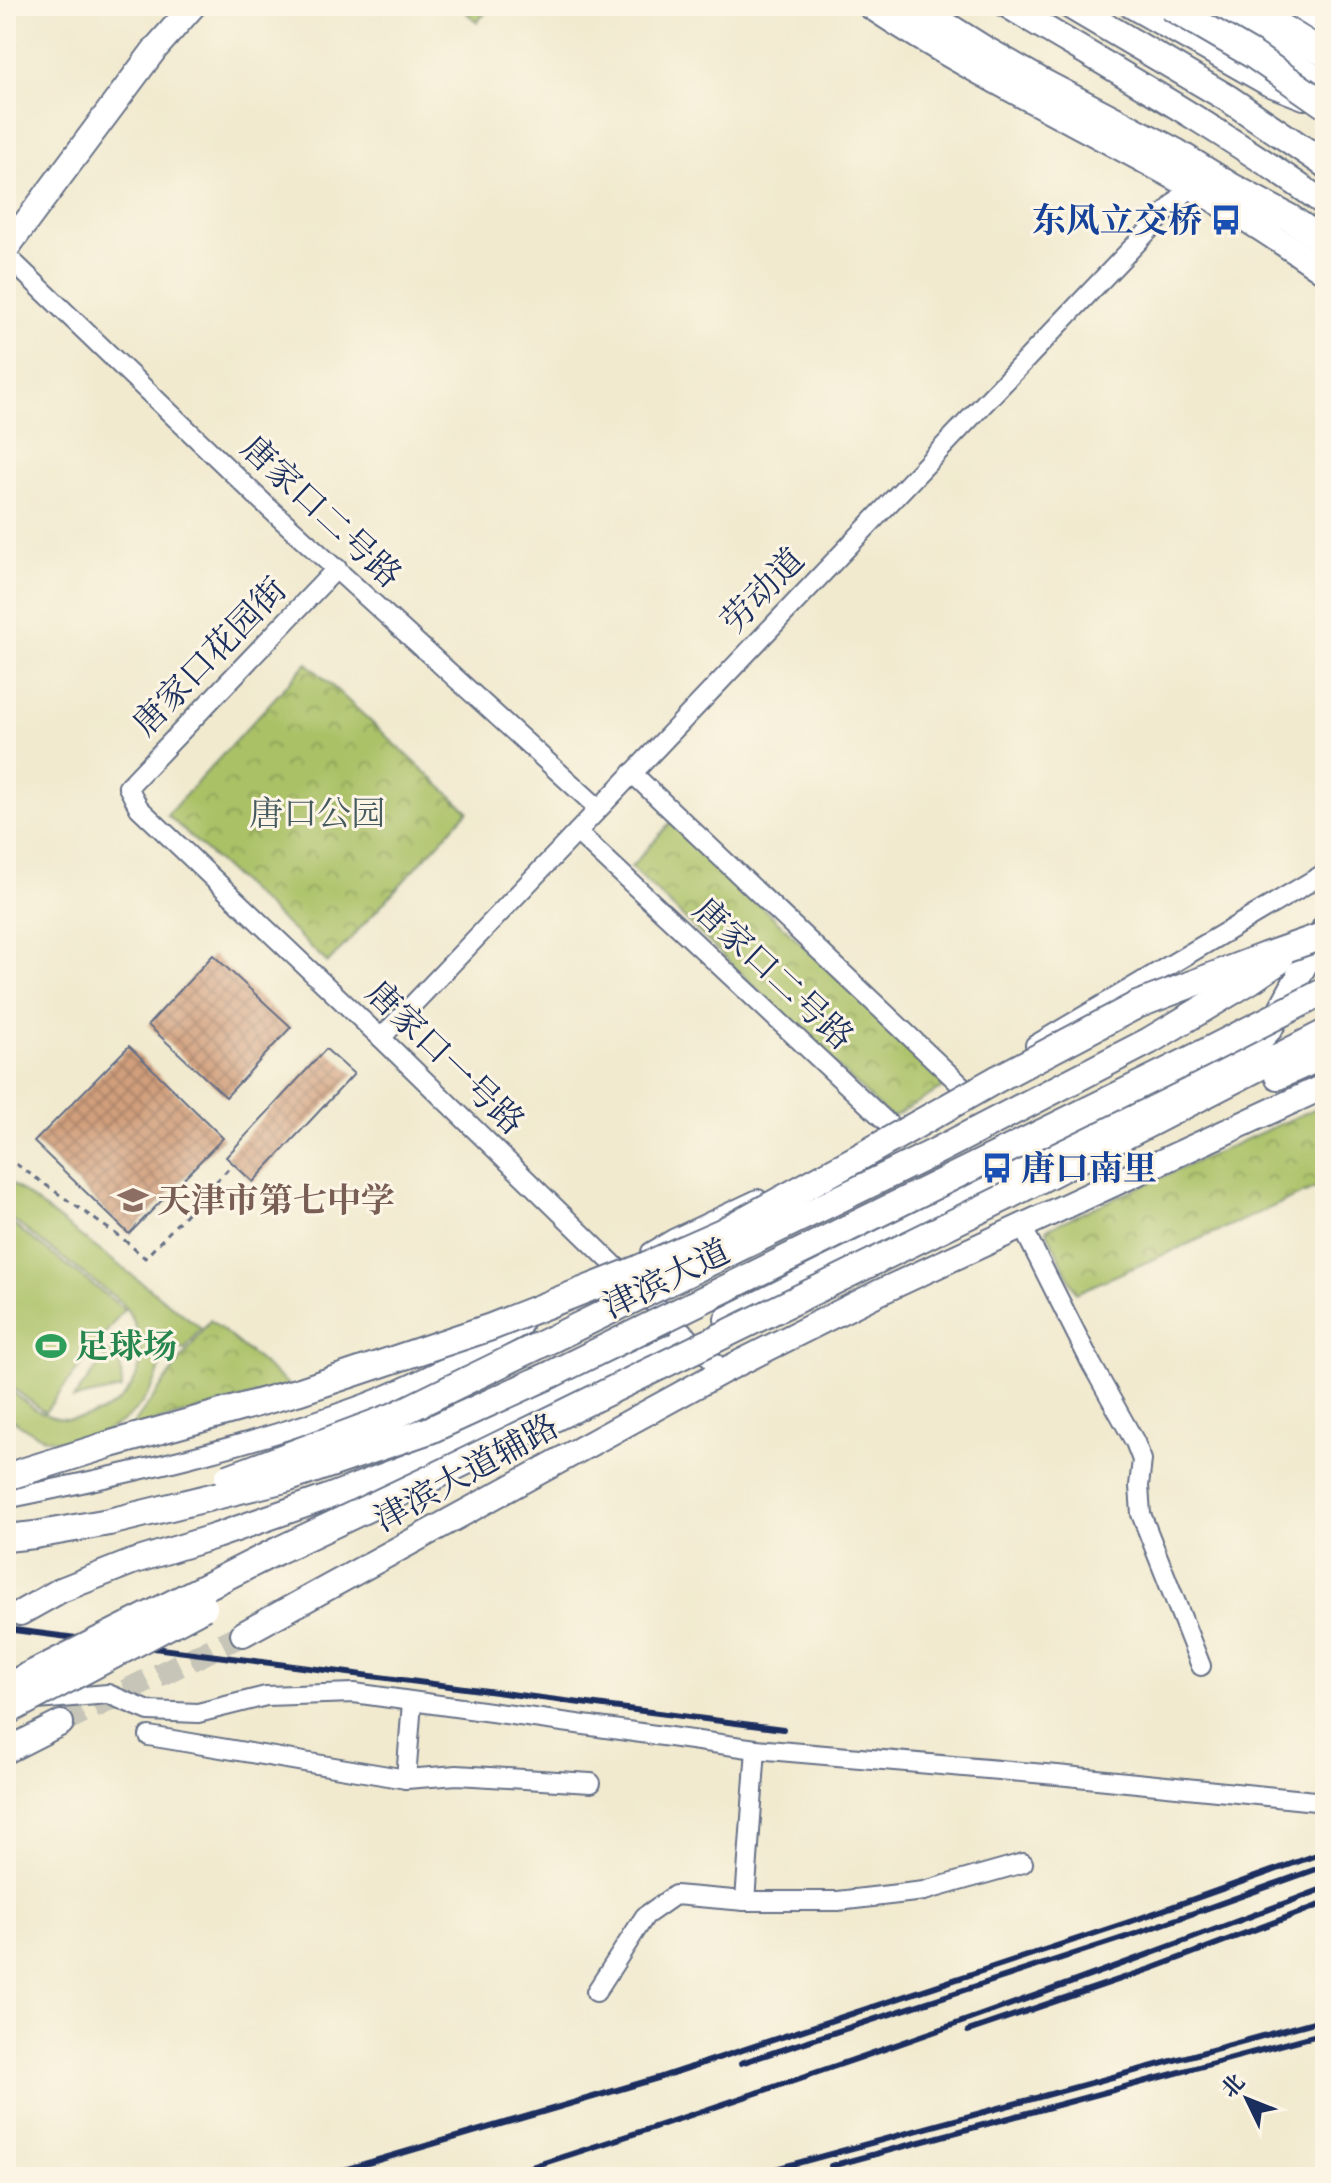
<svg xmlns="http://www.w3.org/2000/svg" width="1331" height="2183" font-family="'Sorts Mill Goudy','Noto Serif SC',serif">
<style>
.grass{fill:#aac166;stroke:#627862;stroke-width:2}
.park{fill:url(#park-crowns);stroke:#627862;stroke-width:2}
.building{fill:url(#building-cross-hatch)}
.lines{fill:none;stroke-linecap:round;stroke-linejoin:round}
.major-tunnel{stroke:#c6c5b8;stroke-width:24;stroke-dasharray:24 12;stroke-linecap:butt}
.minor-casing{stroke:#667086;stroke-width:22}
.major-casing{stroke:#667086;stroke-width:28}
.highway-casing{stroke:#667086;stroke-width:30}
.path{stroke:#667086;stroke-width:3;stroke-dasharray:6 6;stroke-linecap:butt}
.minor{stroke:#fff;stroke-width:18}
.major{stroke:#fff;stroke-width:24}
.highway{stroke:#fff;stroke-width:26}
.rail{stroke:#1b2f5e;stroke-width:6}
.highway-bridge-casing{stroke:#667086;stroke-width:30;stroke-linecap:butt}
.highway-bridge{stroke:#fff;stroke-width:26}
.labels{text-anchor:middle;stroke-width:6;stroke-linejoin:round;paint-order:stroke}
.transit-label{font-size:34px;font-weight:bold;fill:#164399;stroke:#fcf5e5;text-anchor:end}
.street-label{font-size:34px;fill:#1b2f5e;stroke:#fcf5e5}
.park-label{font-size:34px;fill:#465b60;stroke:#fcf5e5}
.education-label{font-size:34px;font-weight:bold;fill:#785e54;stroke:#fcf5e5;text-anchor:start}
.leisure-label{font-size:34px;font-weight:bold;fill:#27864d;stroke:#fcf5e5;text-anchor:start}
</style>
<defs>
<pattern id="park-crowns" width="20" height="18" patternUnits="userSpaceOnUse" patternTransform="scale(2)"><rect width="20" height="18" fill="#aac166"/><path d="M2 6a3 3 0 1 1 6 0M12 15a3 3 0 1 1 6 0" fill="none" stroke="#8a9d57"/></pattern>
<pattern id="building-cross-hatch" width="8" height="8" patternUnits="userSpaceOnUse" patternTransform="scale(2)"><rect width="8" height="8" fill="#d19f7c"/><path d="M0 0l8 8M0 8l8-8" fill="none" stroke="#a98269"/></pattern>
</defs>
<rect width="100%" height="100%" fill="#fcf5e5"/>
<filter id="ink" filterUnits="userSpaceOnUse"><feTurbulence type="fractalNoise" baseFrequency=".0125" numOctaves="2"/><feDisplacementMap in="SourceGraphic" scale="16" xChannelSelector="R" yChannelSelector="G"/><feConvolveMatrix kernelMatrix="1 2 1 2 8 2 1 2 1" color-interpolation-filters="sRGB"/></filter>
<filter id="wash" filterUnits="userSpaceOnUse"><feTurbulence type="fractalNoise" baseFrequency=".006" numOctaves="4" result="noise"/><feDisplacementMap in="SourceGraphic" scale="32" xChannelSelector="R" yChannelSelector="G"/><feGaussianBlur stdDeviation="1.8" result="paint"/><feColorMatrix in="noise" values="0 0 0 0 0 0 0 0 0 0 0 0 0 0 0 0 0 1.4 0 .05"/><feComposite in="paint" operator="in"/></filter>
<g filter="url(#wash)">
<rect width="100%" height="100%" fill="#f1eacf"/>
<g class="grass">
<path d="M6 1179 201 1328 184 1350 161 1333C169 1381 136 1423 91 1437 77 1441 63 1443 49 1439 32 1435 19 1424 6 1414V1387C19 1396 32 1410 47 1415 60 1420 76 1420 90 1416 143 1401 156 1345 122 1303L6 1215Z"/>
<polygon points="6,1219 124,1309 45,1412 6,1383"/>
<polygon points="119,1339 122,1389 73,1399"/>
</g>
<g class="park">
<polygon points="459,6 492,6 477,22"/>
<polygon points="307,663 468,811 328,963 167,815"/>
<polygon points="671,822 951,1083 891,1118 631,867"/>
<polygon points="1325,1104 1325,1184 1076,1293 1046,1229"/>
<polygon points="210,1320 290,1386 131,1428"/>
</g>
<g id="blocks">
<g class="building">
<polygon points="213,955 291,1027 226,1097 148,1025"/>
<polygon points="129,1046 223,1138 129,1234 34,1142"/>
<polygon points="326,1049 354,1074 253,1182 226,1157"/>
</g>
</g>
</g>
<g filter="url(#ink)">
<use href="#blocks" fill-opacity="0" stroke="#667086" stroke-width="2"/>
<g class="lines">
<polyline class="major-tunnel" points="61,1723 243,1634"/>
<g class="minor-casing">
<g id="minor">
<polyline points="6,255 269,508 598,808"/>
<polyline points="337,568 128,787 139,808 381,1038 723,1371"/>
<polyline points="632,773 963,1087"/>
<polyline points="577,832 893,1128"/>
<polyline points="381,1038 1191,186"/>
<polyline points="1035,1045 1325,873"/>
<polyline points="1022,1226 1092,1365 1135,1442 1142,1460 1139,1486 1141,1514 1201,1666"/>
<polyline points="651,1252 673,1239 758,1199"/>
<path d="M6 1499C127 1474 248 1447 364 1404 419 1383 470 1354 522 1326"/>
<polyline points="37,1700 108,1694 149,1711 198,1713 266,1696 354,1693 756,1749 1057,1775 1325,1802"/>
<polyline points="149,1736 406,1779 457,1775 591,1783"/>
<polyline points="756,1749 745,1901 838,1901 924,1891 1023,1863"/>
<polyline points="406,1779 412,1702"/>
<polyline points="596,1992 645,1916 675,1895 745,1901"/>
</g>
</g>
<g class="major-casing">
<g id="major">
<path d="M870 6C971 73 1080 124 1185 183 1233 210 1280 240 1325 272"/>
<path d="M1008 6C1115 70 1224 131 1325 204"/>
<polyline points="1132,6 1268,83 1304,97"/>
<polyline points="1298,6 1325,23"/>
<polyline points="6,249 155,49 193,6"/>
<polyline points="727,1319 1155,1106 1233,1062 1254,1046 1270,1029 1325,927"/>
<polyline points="20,1613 61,1590 132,1562 216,1536 328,1497 422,1461 676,1345"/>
<polyline points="243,1634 723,1371 878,1293 1325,1086"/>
<polyline points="6,1751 61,1723"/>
</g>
</g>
<g class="highway-casing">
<g id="highway">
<polyline points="915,6 982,48 1042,82 1176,152 1232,187 1290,218 1325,242"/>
<polyline points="1071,6 1229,99 1325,164"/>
<polyline points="1246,6 1325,54"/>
<polyline points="1205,12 1275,52 1325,85"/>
<polyline points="1278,1076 1325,1055"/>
<polyline points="1008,1196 1325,1033"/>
</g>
</g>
<polyline class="path" points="6,1157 123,1239 145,1258 229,1168"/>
<use href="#minor" class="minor"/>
<use href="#major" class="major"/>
<use href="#highway" class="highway"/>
<g class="rail">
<polyline points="6,1629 783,1729"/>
<polyline points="968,2031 1153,1968 1325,1903"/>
<polyline points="741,2063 1138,1933 1325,1866"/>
<polyline points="831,2166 1325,2033"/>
<polyline points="320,2177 658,2078 1135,1920 1325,1852"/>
<path d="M500 2177C778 2089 1053 1992 1325 1888"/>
<polyline points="746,2177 1325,2019"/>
</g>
<g class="highway-bridge-casing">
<g id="highway-bridge">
<polyline points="1169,6 1253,55 1325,105"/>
<polyline points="6,1477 111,1444 300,1391 491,1327 638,1269 722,1232 865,1154 997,1079 1137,1005 1265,956 1325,935"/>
<polyline points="228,1478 394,1416 833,1202 931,1154 1149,1041 1251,980 1279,961"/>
<polyline points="6,1538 35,1535 109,1522 289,1478 430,1430 552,1374 1186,1062 1325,991"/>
<polyline points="6,1687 279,1550 440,1474 1008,1196"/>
<polyline points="6,1712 204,1607"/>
</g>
</g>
<use href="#highway-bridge" class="highway-bridge"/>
</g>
</g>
<defs>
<g id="bus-bare" transform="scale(2.4)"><path d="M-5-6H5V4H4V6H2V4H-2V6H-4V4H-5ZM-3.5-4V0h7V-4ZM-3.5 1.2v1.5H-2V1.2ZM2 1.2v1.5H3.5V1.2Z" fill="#1a4fb4" stroke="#fcf5e5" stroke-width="2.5" paint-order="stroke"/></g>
<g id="school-bare" transform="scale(2.4)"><path d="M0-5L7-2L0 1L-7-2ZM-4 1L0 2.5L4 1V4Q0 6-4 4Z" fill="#8d6e63" stroke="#fcf5e5" stroke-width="2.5" paint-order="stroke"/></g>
<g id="stadium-bare" transform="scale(2.4)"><path d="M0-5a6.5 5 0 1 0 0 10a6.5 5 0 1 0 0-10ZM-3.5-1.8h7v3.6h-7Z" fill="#2e9e5b" stroke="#fcf5e5" stroke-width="2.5" paint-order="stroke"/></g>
</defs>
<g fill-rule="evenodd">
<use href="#bus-bare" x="1226" y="220"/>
<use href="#bus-bare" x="997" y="1168"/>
<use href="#school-bare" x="133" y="1200"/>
<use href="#stadium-bare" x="51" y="1346"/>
</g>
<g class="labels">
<g class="transit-label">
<text x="1202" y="232">东风立交桥</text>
<text x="1021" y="1180" text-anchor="start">唐口南里</text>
</g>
<g class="street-label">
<text transform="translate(322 511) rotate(43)" y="12">唐家口二号路</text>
<text transform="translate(762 590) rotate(-46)" y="12">劳动道</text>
<text transform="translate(209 656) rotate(-46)" y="12">唐家口花园街</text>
<text transform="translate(774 973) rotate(43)" y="12">唐家口二号路</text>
<text transform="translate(446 1057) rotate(44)" y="12">唐家口一号路</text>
<text transform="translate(666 1278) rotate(-26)" y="12">津滨大道</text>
<text transform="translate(466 1472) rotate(-29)" y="12">津滨大道辅路</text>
</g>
<g class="park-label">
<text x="317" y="825">唐口公园</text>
</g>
<g class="education-label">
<text x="157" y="1212">天津市第七中学</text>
</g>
<g class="leisure-label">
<text x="75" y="1358">足球场</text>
</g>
</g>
<rect width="1331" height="2183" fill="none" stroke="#fcf5e5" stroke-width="32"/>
<g transform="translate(1247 2099) rotate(313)" stroke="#fcf5e5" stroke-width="6" paint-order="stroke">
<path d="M0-6L14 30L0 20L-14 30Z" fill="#1b2f5e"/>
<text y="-12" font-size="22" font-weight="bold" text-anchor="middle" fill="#1b2f5e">北</text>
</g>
</svg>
